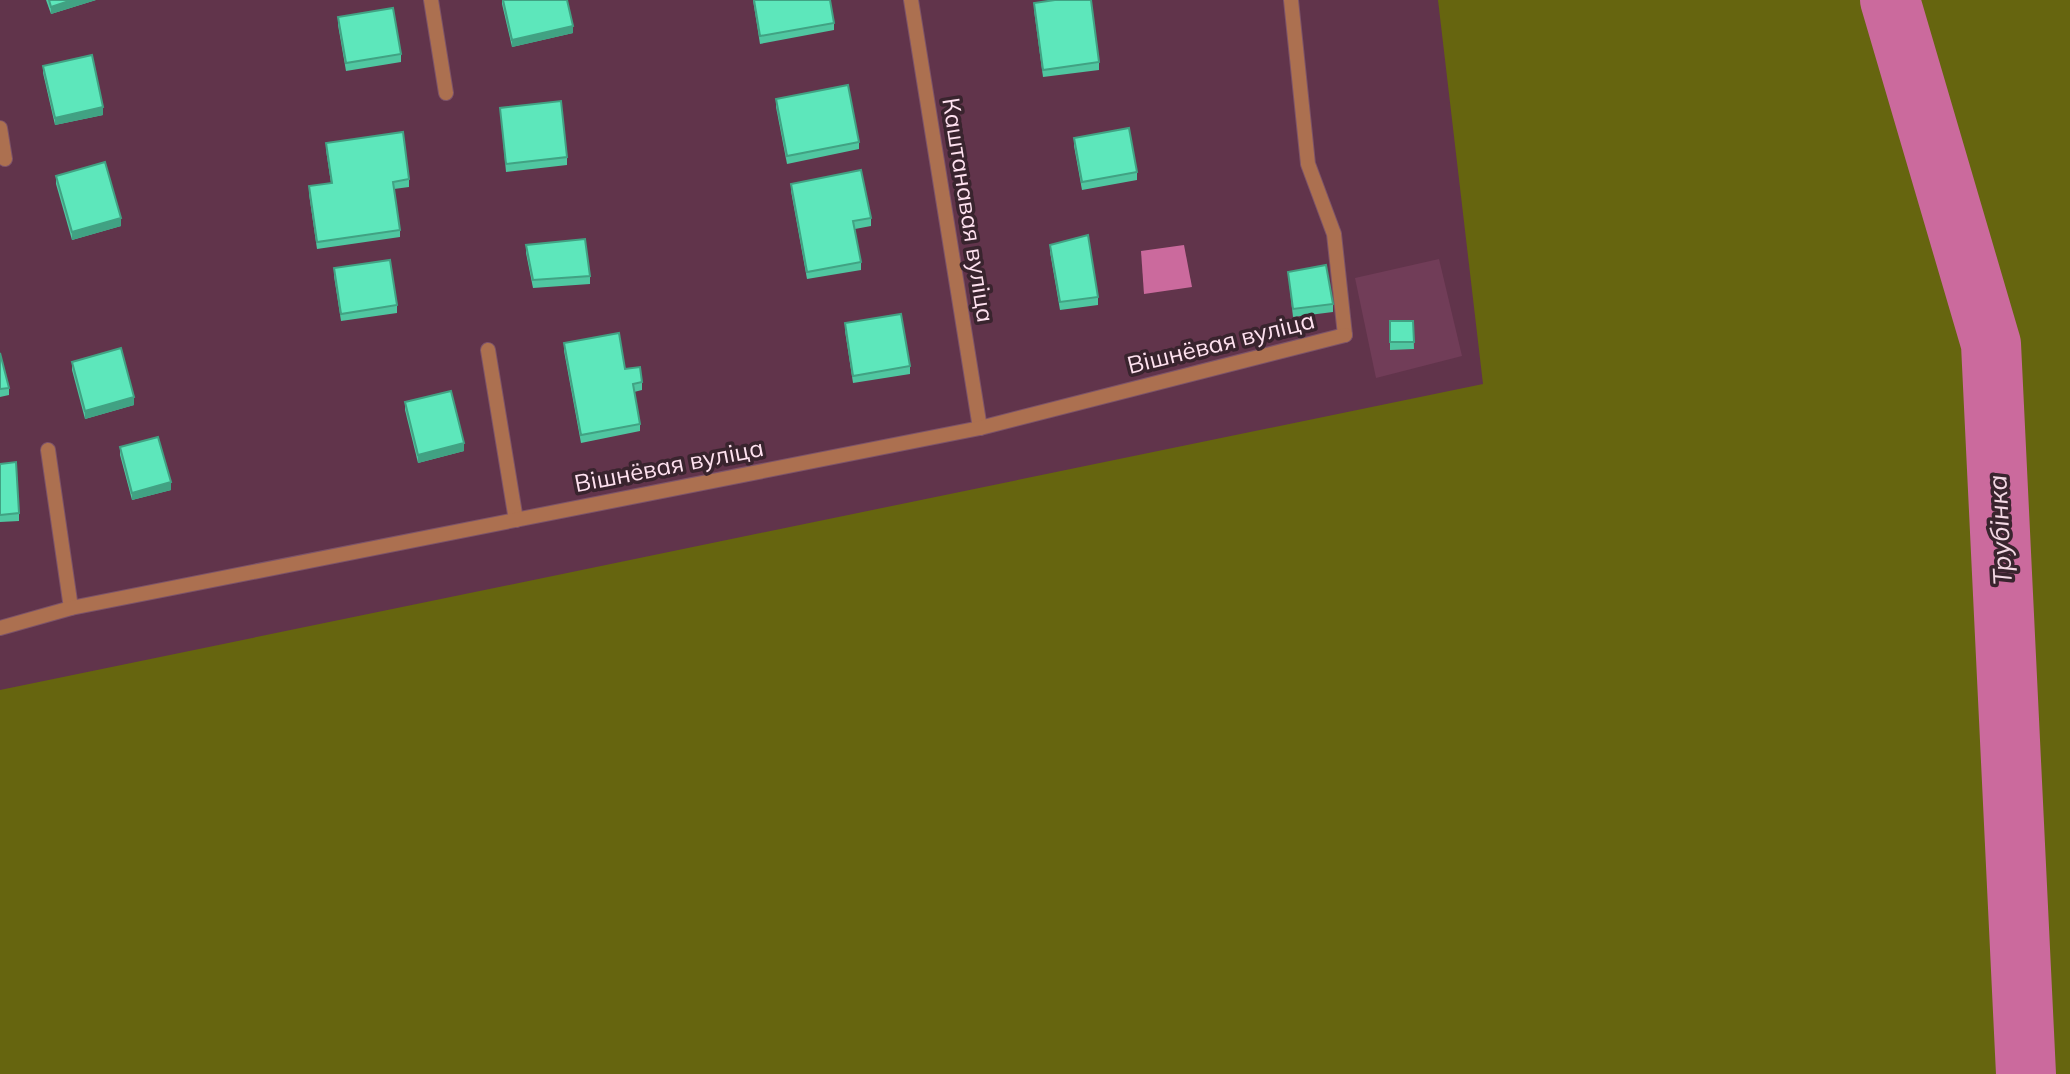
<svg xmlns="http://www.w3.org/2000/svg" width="2070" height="1074" font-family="Mulish,sans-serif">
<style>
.built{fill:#713d58}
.green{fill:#66650f}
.water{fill:#cb6a9d}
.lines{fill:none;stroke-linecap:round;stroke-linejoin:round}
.river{stroke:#cb6a9d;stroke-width:60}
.service-casing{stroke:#7d5369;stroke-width:16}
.minor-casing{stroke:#7d5369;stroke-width:16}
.service{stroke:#ac7050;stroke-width:14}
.minor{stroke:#ac7050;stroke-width:14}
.wall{fill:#50c7a1}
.shaded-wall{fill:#41a283}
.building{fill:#5de7bb;stroke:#41a283;stroke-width:2}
.labels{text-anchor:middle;stroke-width:7;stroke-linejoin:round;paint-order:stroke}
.street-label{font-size:24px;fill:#fee1ef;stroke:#39242e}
.water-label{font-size:26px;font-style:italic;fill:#f3d8e4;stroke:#39242e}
</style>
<rect width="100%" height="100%" fill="#61344b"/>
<polygon class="built" points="1439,259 1462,356 1376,378 1355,278"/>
<polygon class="green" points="1438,0 2070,0 2070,1074 0,1074 0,690 1483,384"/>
<polygon class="water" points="1184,245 1192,287 1144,294 1141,251"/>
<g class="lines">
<polyline class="river" points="1890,0 1991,344 2026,1074"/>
<g class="service-casing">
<g id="service">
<polyline points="431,0 446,93"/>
<polyline points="1291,0 1308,164 1334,234 1345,335"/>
<polyline points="0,128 5,159"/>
<polyline points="488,350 516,520"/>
<polyline points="48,450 71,608"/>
</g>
</g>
<g class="minor-casing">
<g id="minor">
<polyline points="911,0 980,428"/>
<polyline points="0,628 71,608 980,428 1345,335"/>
</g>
</g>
<use href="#service" class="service"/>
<use href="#minor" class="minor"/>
</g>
<g class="wall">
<polygon points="46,0 96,0 51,14"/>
<polygon points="502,0 567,0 573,33 512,47 502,4"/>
<polygon points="753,0 830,0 834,23 834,30 760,44"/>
<polygon points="1034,3 1099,62 1099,70 1043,77 1034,10"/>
<polygon points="338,17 401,54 401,62 346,71 338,25"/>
<polygon points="43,66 103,115 55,125 43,73"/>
<polygon points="776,99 859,142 859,149 787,164 776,107"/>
<polygon points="500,108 567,157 567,165 506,172"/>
<polygon points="1074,138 1137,172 1137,180 1082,190 1074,146"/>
<polygon points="326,143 409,179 409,187 394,189 400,230 400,237 317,249 309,194 309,186 331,183 326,150"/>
<polygon points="56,176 121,226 72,240 56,184"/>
<polygon points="791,184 871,218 871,226 855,229 861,262 861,270 807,279 791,191"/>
<polygon points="526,245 590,276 590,284 533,288 526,253"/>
<polygon points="1050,245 1098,297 1098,305 1060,310 1050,252"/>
<polygon points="334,268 397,305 397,313 341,321 334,276"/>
<polygon points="1288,272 1333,304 1333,312 1293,317"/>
<polygon points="1390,321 1413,321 1414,349 1390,350"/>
<polygon points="845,323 910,366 910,374 853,383 845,331"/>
<polygon points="564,343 625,369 642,382 642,390 634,392 640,424 640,431 581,443 564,351"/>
<polygon points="0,353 9,388 9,395 0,397"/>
<polygon points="72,362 134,405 85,419 72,370"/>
<polygon points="405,402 464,451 418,463 405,410"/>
<polygon points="120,447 171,490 132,500 120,455"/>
<polygon points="0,464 19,513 19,521 0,522"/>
</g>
<g class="shaded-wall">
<polygon points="72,0 96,0 51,14 51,7"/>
<polygon points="573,26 573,33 512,47 512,40"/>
<polygon points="103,107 103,115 55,125 55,118"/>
<polygon points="121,218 121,226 72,240 72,232"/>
<polygon points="134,397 134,405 85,419 85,411"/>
<polygon points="464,443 464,451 418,463 418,455"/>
<polygon points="171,482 171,490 132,500 132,493"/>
</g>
<g class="building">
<polygon points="49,0 72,0 51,7"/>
<polygon points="503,0 567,0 573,26 512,40"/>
<polygon points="754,0 830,0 834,23 760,36"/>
<polygon points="1055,0 1091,0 1099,62 1043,70 1034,3"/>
<polygon points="393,8 401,54 346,63 338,17"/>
<polygon points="92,55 103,107 55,118 43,66"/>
<polygon points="848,85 859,142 787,156 776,99"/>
<polygon points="561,101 567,157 506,164 500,108"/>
<polygon points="1129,128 1137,172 1082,182 1074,138"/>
<polygon points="403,132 409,179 393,182 400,230 317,242 309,186 332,183 326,143"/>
<polygon points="105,162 121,218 72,232 56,176"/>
<polygon points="861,170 871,218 853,221 861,262 807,272 791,184"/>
<polygon points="1088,235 1098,297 1060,302 1050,245"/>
<polygon points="585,239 590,276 533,280 526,245"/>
<polygon points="390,260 397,305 341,314 334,268"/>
<polygon points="1326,265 1333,304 1293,309 1288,272"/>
<polygon points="901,314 910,366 853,376 845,323"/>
<polygon points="1390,321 1413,321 1414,342 1390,342"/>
<polygon points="619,333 625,369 640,367 642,382 633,384 640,424 581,435 564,343"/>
<polygon points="121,348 134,397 85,411 72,362"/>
<polygon points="0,353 9,388 0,389"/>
<polygon points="451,391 464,443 418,455 405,402"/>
<polygon points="158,437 171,482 132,493 120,447"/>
<polygon points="16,462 19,513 0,515 0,464"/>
</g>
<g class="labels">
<g class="street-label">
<text transform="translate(968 210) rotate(81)" y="8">Каштанавая вуліца</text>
<text transform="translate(1221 343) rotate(-14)" y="8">Вішнёвая вуліца</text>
<text transform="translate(669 466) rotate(-11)" y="8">Вішнёвая вуліца</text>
</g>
<g class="water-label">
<text transform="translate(2000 530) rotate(-93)" y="9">Трубінка</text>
</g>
</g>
</svg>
